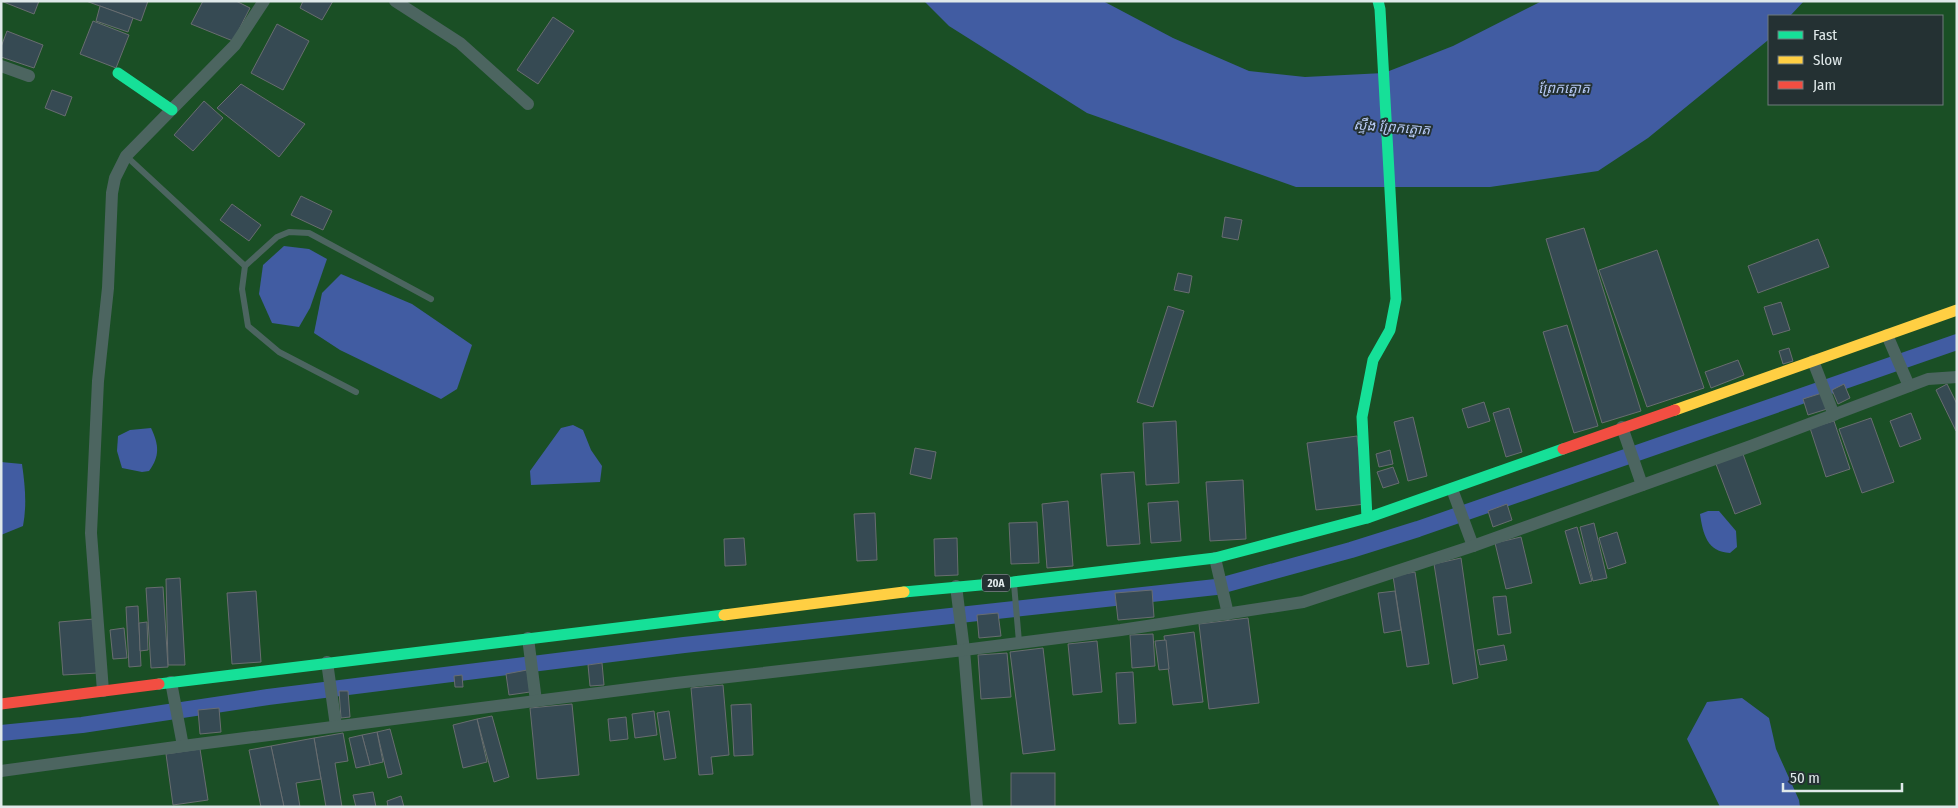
<svg xmlns="http://www.w3.org/2000/svg" width="1958" height="808" font-family="'Fira Sans Condensed','Noto Sans Khmer',sans-serif">
<style>
.green{fill:#1a4f25;fill-rule:evenodd}
.water{fill:#415ca2}
.lines{fill:none;stroke-linecap:round;stroke-linejoin:round}
.canal{stroke:#415ca2;stroke-width:16}
.building{fill:#364a53;stroke:#686d70}
.lane{stroke:#4c6560;stroke-width:6}
.street{stroke:#4c6560;stroke-width:12}
.fast{stroke:#16e098;stroke-width:11}
.slow{stroke:#ffcf43;stroke-width:11}
.jam{stroke:#f24e42;stroke-width:11}
.labels{text-anchor:middle;stroke-width:4;stroke-linejoin:round;paint-order:stroke}
.shield{fill:#243133;stroke:#a8b2b3;stroke-width:1}
.shield-label{font-size:11px;font-weight:bold;fill:#e0e9ea}
.water-label{font-size:14px;font-style:italic;fill:#b5c8f2;stroke:#243133}
</style>
<rect width="100%" height="100%" fill="#282e30"/>
<path class="green" d="M1 1H1957V807H1ZM1769 16H1942V104H1769Z"/>
<g class="water">
<polygon points="924,1 1103,1 1173,38 1249,71 1305,77 1384,73 1453,46 1542,1 1804,1 1790,16 1769,16 1769,39 1767,41 1648,138 1598,171 1490,187 1296,187 1087,113 949,26"/>
<polygon points="284,246 309,249 327,259 310,308 299,327 272,323 259,294 263,265"/>
<polygon points="341,274 412,304 472,345 457,389 441,399 340,350 314,333 322,293"/>
<polygon points="573,425 583,430 591,450 602,466 600,482 531,485 530,471 561,428"/>
<path d="M151 428C159 445 160 456 149 471L142 472 122 468 117 451 118 436 130 430Z"/>
<path d="M1 462 22 464C25 485 27 505 23 526L1 535Z"/>
<path d="M1708 511H1719L1736 531 1737 547 1730 553C1707 552 1703 534 1700 514Z"/>
<polygon points="1742,698 1769,718 1776,749 1799,800 1800,807 1720,807 1687,739 1707,702"/>
</g>
<g class="lines">
<polyline class="canal" points="1,733 82,725 268,697 684,645 1216,587 1351,550 1418,529 1957,342"/>
</g>
<g class="building">
<polygon points="1,1 39,1 34,14"/>
<polygon points="86,1 148,1 141,21"/>
<polygon points="203,1 236,1 250,8 233,41 191,24"/>
<polygon points="303,1 333,1 322,20 300,8"/>
<polygon points="100,6 133,18 128,32 96,21"/>
<polygon points="553,17 574,31 538,84 517,70"/>
<polygon points="93,21 129,35 116,68 80,54"/>
<polygon points="277,24 309,41 283,90 251,73"/>
<polygon points="7,31 43,45 34,68 1,57 1,47"/>
<polygon points="241,84 305,124 279,157 217,108"/>
<polygon points="52,90 72,97 65,116 45,108"/>
<polygon points="204,101 223,118 193,151 174,135"/>
<polygon points="301,196 332,211 323,230 291,215"/>
<polygon points="232,204 261,225 249,241 220,220"/>
<polygon points="1225,217 1242,220 1238,240 1222,237"/>
<polygon points="1584,228 1641,411 1602,423 1546,239"/>
<polygon points="1818,239 1829,267 1758,293 1748,266"/>
<polygon points="1657,250 1704,388 1647,407 1599,270"/>
<polygon points="1178,273 1192,276 1189,293 1174,290"/>
<polygon points="1781,302 1790,330 1773,335 1764,307"/>
<polygon points="1168,306 1184,311 1153,407 1137,402"/>
<polygon points="1567,325 1598,426 1574,433 1543,332"/>
<polygon points="1789,348 1793,361 1783,364 1779,351"/>
<polygon points="1738,360 1744,375 1711,388 1705,372"/>
<polygon points="1844,384 1850,398 1838,404 1832,390"/>
<polygon points="1947,384 1957,404 1956,431 1936,390"/>
<polygon points="1822,393 1827,409 1808,415 1803,399"/>
<polygon points="1484,402 1490,421 1468,428 1462,409"/>
<polygon points="1509,408 1522,452 1506,457 1493,413"/>
<polygon points="1911,413 1921,439 1900,447 1890,421"/>
<polygon points="1413,417 1427,476 1408,481 1394,422"/>
<polygon points="1871,418 1894,482 1862,493 1839,429"/>
<polygon points="1176,421 1179,483 1146,485 1143,423"/>
<polygon points="1834,421 1850,469 1826,477 1810,428"/>
<polygon points="1357,436 1365,504 1316,510 1307,443"/>
<polygon points="915,448 936,452 931,479 910,474"/>
<polygon points="1390,450 1393,464 1379,467 1376,454"/>
<polygon points="1743,454 1761,504 1735,514 1716,464"/>
<polygon points="1393,467 1399,483 1383,488 1377,472"/>
<polygon points="1134,472 1140,544 1107,546 1101,474"/>
<polygon points="1243,480 1246,539 1210,541 1206,482"/>
<polygon points="1068,501 1073,566 1047,568 1042,504"/>
<polygon points="1178,501 1181,541 1151,543 1148,503"/>
<polygon points="1507,504 1512,520 1493,527 1488,511"/>
<polygon points="875,513 877,560 857,561 854,514"/>
<polygon points="1037,522 1039,563 1011,564 1009,523"/>
<polygon points="1594,523 1607,578 1593,581 1580,527"/>
<polygon points="1577,527 1592,581 1580,584 1565,531"/>
<polygon points="1617,532 1626,563 1608,569 1599,538"/>
<polygon points="1521,537 1532,583 1506,589 1495,543"/>
<polygon points="744,538 746,565 725,566 724,539"/>
<polygon points="957,538 958,575 935,576 934,539"/>
<polygon points="1461,558 1478,678 1453,684 1434,564"/>
<polygon points="1415,572 1429,664 1407,667 1393,576"/>
<polygon points="180,578 185,665 168,665 166,579"/>
<polygon points="163,587 168,667 151,668 146,588"/>
<polygon points="1152,590 1154,617 1118,620 1115,593"/>
<polygon points="256,591 261,662 232,664 227,593"/>
<polygon points="1395,591 1401,630 1384,633 1378,593"/>
<polygon points="1506,596 1511,633 1498,635 1493,597"/>
<polygon points="138,606 141,666 129,667 126,607"/>
<polygon points="998,613 1001,636 979,638 977,615"/>
<polygon points="1248,618 1259,703 1209,709 1199,624"/>
<polygon points="94,619 98,673 63,675 59,622"/>
<polygon points="147,622 148,650 140,651 139,623"/>
<polygon points="124,628 127,658 113,659 110,630"/>
<polygon points="1194,632 1203,702 1173,705 1164,636"/>
<polygon points="1153,634 1155,666 1132,668 1130,635"/>
<polygon points="1166,640 1169,669 1159,670 1155,641"/>
<polygon points="1097,641 1102,692 1073,695 1068,644"/>
<polygon points="1504,645 1507,660 1480,665 1477,650"/>
<polygon points="1043,648 1055,750 1023,754 1010,652"/>
<polygon points="1007,653 1011,697 981,699 978,655"/>
<polygon points="602,663 604,685 590,686 588,665"/>
<polygon points="527,670 530,692 509,695 506,674"/>
<polygon points="1133,672 1136,723 1119,724 1116,673"/>
<polygon points="462,675 463,687 455,687 454,676"/>
<polygon points="723,685 729,755 711,757 713,774 699,775 691,688"/>
<polygon points="339,691 348,691 350,717 341,718"/>
<polygon points="572,704 579,775 537,779 530,708"/>
<polygon points="751,704 753,755 734,756 731,705"/>
<polygon points="219,708 221,732 200,734 198,710"/>
<polygon points="654,711 657,735 635,738 632,714"/>
<polygon points="669,711 676,758 664,760 657,713"/>
<polygon points="492,716 509,777 494,782 477,719"/>
<polygon points="626,717 628,739 610,741 608,719"/>
<polygon points="477,719 487,762 463,768 453,725"/>
<polygon points="390,729 402,774 388,778 377,732"/>
<polygon points="377,732 383,762 370,765 362,735"/>
<polygon points="343,733 348,761 335,763 342,807 326,807 314,738"/>
<polygon points="362,735 370,765 356,768 349,738"/>
<polygon points="314,738 321,779 296,783 300,807 284,807 271,746"/>
<polygon points="271,746 284,807 261,807 249,750"/>
<polygon points="200,749 208,800 173,805 166,754"/>
<rect x="1011" y="773" width="44" height="34"/>
<polygon points="373,792 376,807 356,807 353,795"/>
<polygon points="401,796 404,807 388,807 387,801"/>
</g>
<g class="lines">
<g class="lane">
<polyline points="126,156 245,266"/>
<polyline points="356,392 279,352 248,326 242,289 245,266 277,237 289,232 309,233 431,299"/>
<polyline points="1014,584 1019,642"/>
</g>
<g class="street">
<polyline points="395,1 460,43 528,104"/>
<polyline points="1,66 29,76"/>
<polyline points="1887,335 1909,386"/>
<polyline points="1813,361 1834,415"/>
<polyline points="1622,427 1642,485"/>
<polyline points="1452,489 1473,546"/>
<polyline points="1215,558 1228,614"/>
<polyline points="956,586 964,650 977,807"/>
<polyline points="528,638 536,701"/>
<polyline points="327,662 336,726"/>
<polyline points="171,682 183,746"/>
<polyline points="103,691 91,533 98,381 108,288 112,193 115,178 126,156 235,45 264,1"/>
<polyline points="1,771 183,746 676,683 964,650 1121,630 1303,602 1473,546 1751,446 1928,379 1957,377"/>
</g>
<g class="fast">
<polyline points="118,73 172,110"/>
<polyline points="1367,518 1362,417 1373,360 1390,330 1396,299 1380,9 1378,1"/>
<polyline points="904,592 1013,582 1215,558 1367,518 1563,449"/>
<polyline points="159,684 724,615"/>
</g>
<g class="slow">
<polyline points="1675,410 1957,310"/>
<polyline points="724,615 904,592"/>
</g>
<g class="jam">
<polyline points="1563,449 1675,410"/>
<polyline points="1,704 159,684"/>
</g>
</g>
<g class="labels">
<rect class="shield" x="982" y="574.5" width="28" height="17" rx="4"/>
<g class="shield-label">
<text x="996" y="587">20A</text>
</g>
<g class="water-label">
<text x="1564" y="93">ព្រែកត្នោត</text>
<text transform="translate(1392 127) rotate(4)" y="5">ស្ទឹង ព្រែកត្នោត</text>
</g>
</g>
<rect width="1958" height="808" fill="none" stroke="#e0e9ea" stroke-width="5"/>
<rect x="1768" y="15" width="175" height="90" fill="#243133" stroke="#6f7b7c"/>
<rect x="1778" y="31" width="25" height="8" fill="#16e098" stroke="#6f7b7c"/>
<text x="1813" y="40" font-size="15" fill="#e0e9ea">Fast</text>
<rect x="1778" y="56" width="25" height="8" fill="#ffcf43" stroke="#6f7b7c"/>
<text x="1813" y="65" font-size="15" fill="#e0e9ea">Slow</text>
<rect x="1778" y="81" width="25" height="8" fill="#f24e42" stroke="#6f7b7c"/>
<text x="1813" y="90" font-size="15" fill="#e0e9ea">Jam</text>
<path d="M1783 783v8h119v-8" fill="none" stroke="#e0e9ea" stroke-width="2.5"/>
<text x="1790" y="783" font-size="15" fill="#e0e9ea" stroke="#243133" stroke-width="4" paint-order="stroke">50 m</text>
</svg>
